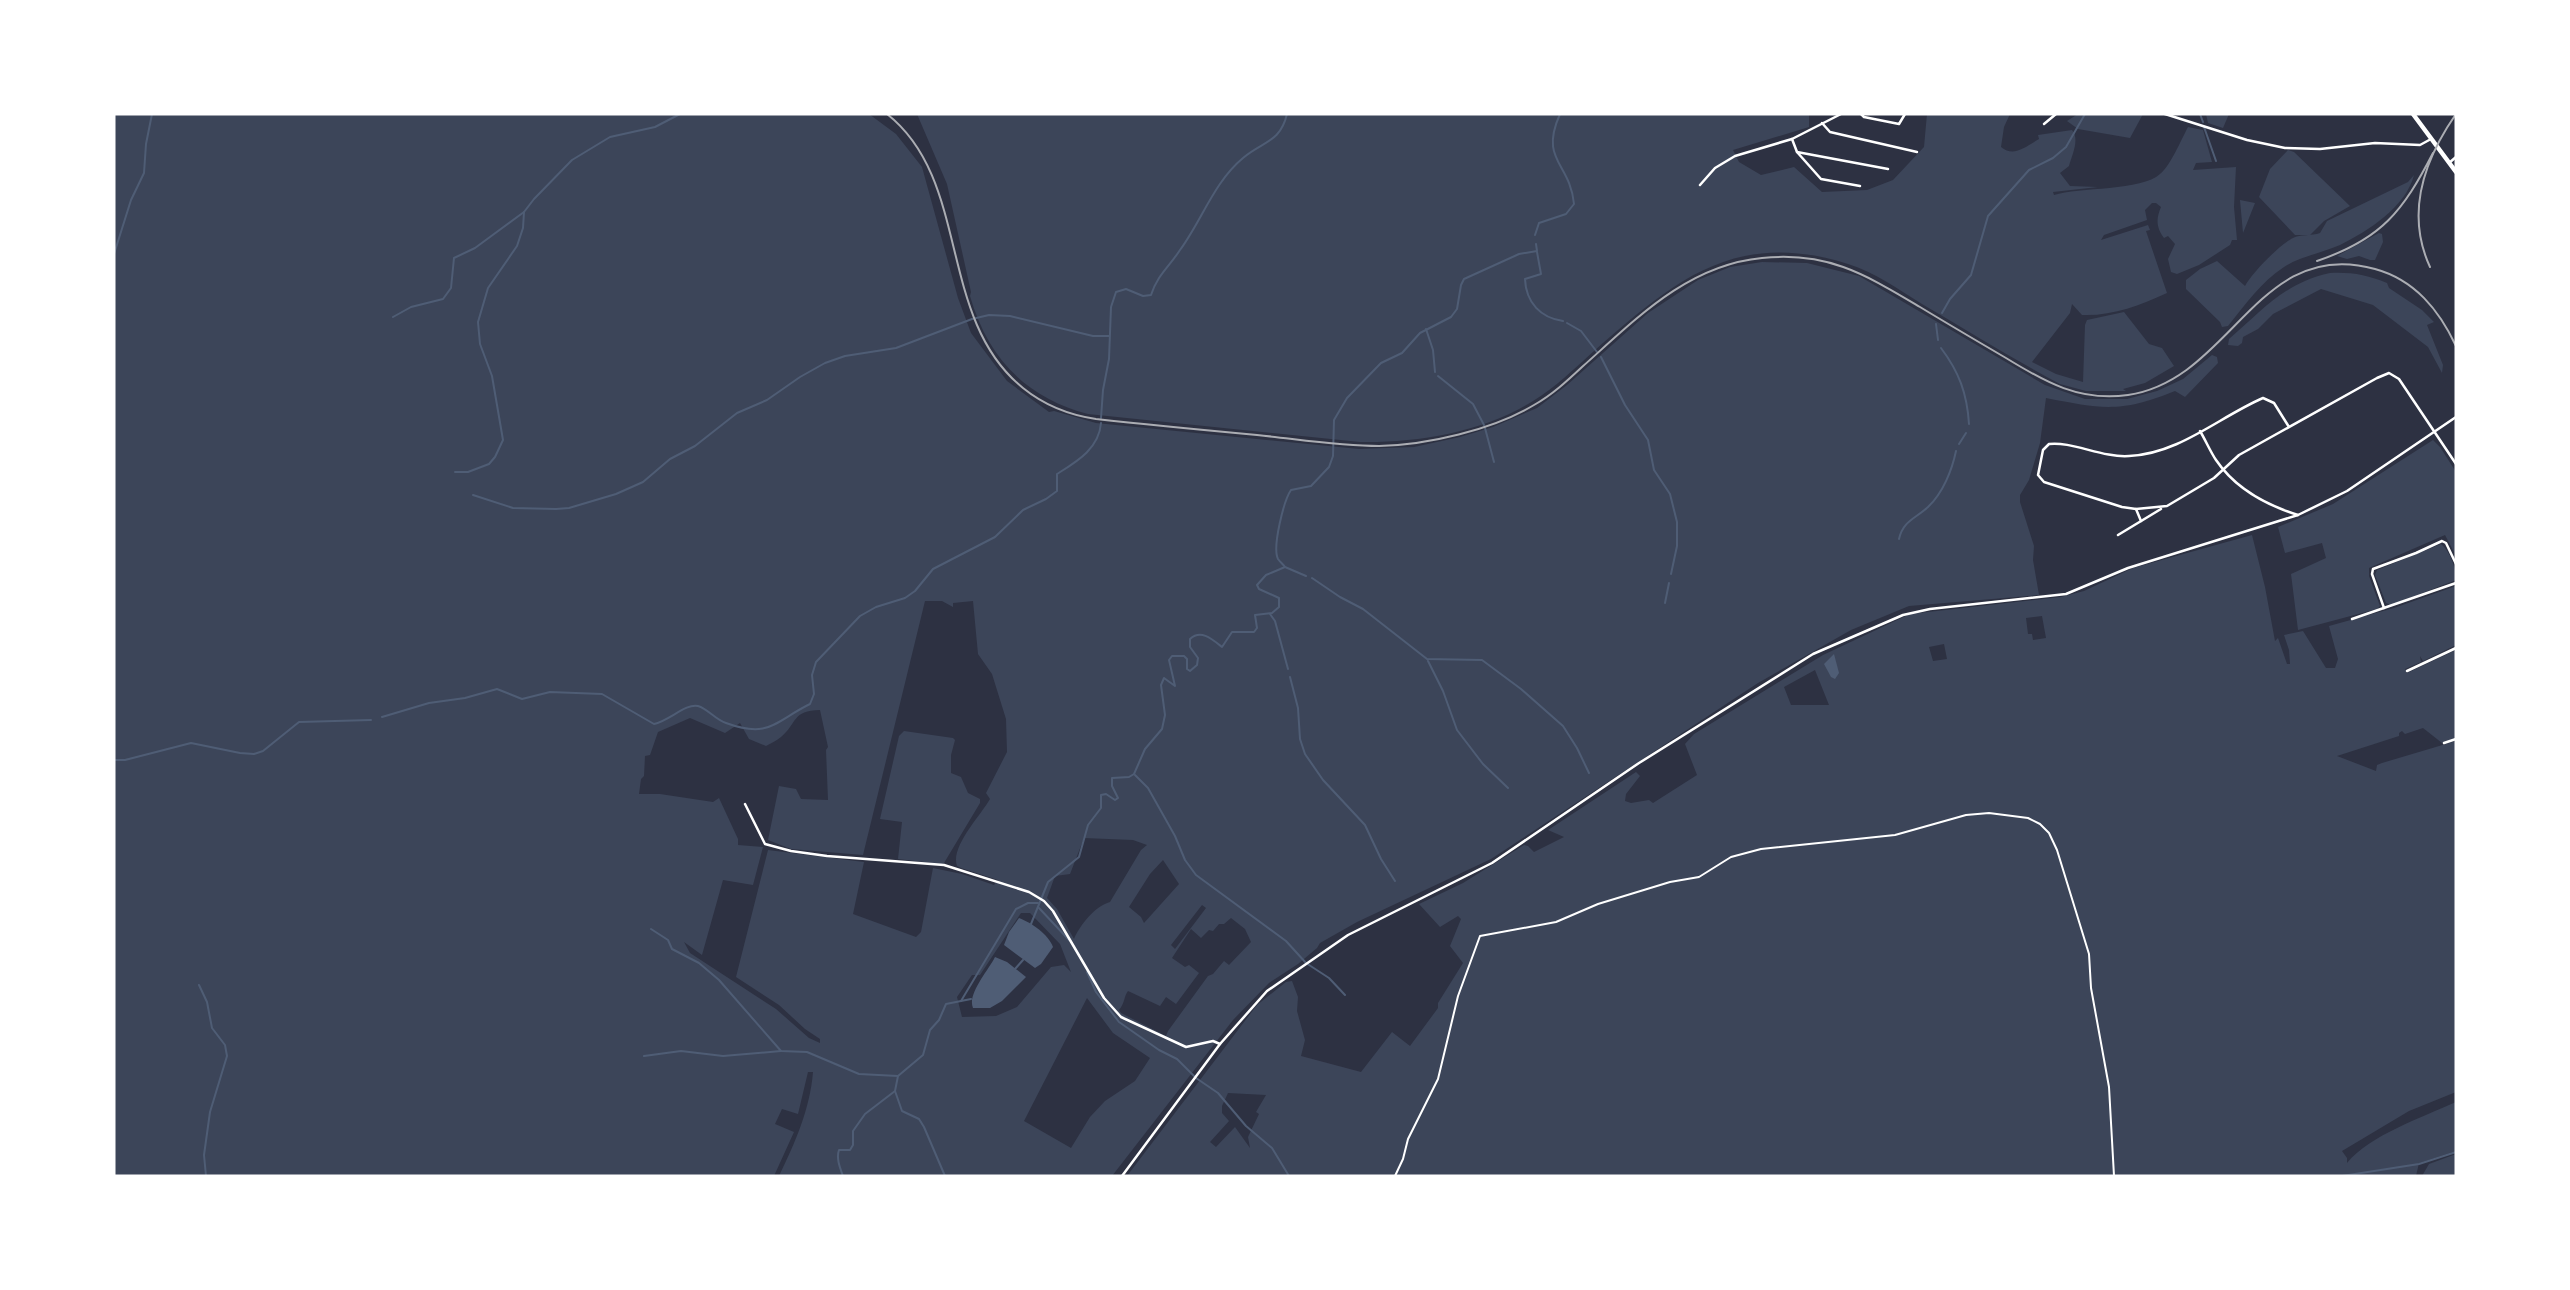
<svg xmlns="http://www.w3.org/2000/svg" width="2570" height="1290" font-family="Poppins,sans-serif">
<style>
.green{fill:#3c4559;fill-rule:evenodd}
.water{fill:#4f5d75}
.lines{fill:none;stroke-linecap:round;stroke-linejoin:round}
.stream{stroke:#4f5d75;stroke-width:2}
.path{stroke:#fff;stroke-width:2}
.minor{stroke:#fff;stroke-width:2.5}
.secondary{stroke:#fff;stroke-width:4.5}
.rail{stroke:#abadb3;stroke-width:2}
</style>
<rect width="100%" height="100%" fill="#2d3142"/>
<g class="green">
<path d="M114 114H869L896 134 922 167 958 298 971 333 1007 381 1049 412 1054 411 1096 423 1359 449 1414 447 1460 437 1493 427 1537 408 1567 385 1648 313 1698 280 1730 267 1762 262 1807 263 1859 276 2045 385 2085 399H2127L2157 391 2183 379 2212 355 2217 357 2218 363 2185 397 2175 391C2121 413 2102 409 2046 398L2040 443 2029 480 2020 495V502L2034 546 2033 560 2039 595 1909 606 1851 630 1758 683 1491 859 1357 922 1320 943 1317 948 1298 964 1269 983 1233 1020 1112 1176H779C795 1143 810 1109 813 1072H808L798 1114 782 1109 775 1124 794 1132 774 1176H114ZM925 601H942L953 607V603L973 601 978 654 992 674 1006 719 1007 752 986 793 990 799C981 815 950 847 957 866L961 868 998 880 994 885 962 874 933 868 921 932 916 937 853 914 864 862 768 850 736 977 779 1005 805 1029 820 1039V1043L809 1038 776 1009 690 953 684 942 702 955 723 880 753 885 763 847 738 845V839L719 798 713 802 660 794H639L641 779 644 776 645 756 650 755 658 732 690 718 725 733 740 723 749 739 766 746C771 743 776 741 781 737 797 724 792 710 820 710L828 747 826 750 828 800 801 799 796 789 779 786 768 840 791 849 863 855ZM1084 838 1133 840 1147 845 1141 850 1110 902C1095 906 1080 925 1074 939L1057 909 1047 898 1055 876 1070 874ZM1163 860 1179 884 1144 923 1141 917 1129 907 1150 874ZM1202 905 1206 908 1175 949 1171 945ZM1021 913H1030L1060 944 1071 972 1064 965 1051 967 1017 1007 996 1016 962 1017 957 997 972 975H980ZM1231 918 1245 929 1251 942 1229 965 1224 961 1213 974 1208 976 1168 1031 1166 1036 1121 1013 1119 1010C1125 1003 1124 996 1128 991L1160 1006 1166 997 1176 1004 1199 973 1189 965 1185 967 1172 958 1191 929 1201 938 1209 930 1213 931 1219 924H1224ZM1087 998 1113 1033 1150 1058 1135 1081 1105 1101 1090 1117 1071 1148 1024 1121Z"/>
<path d="M917 114H1809V127L1733 150 1739 162 1761 175 1794 167 1822 192 1867 190 1893 180 1924 147 1927 114H2010L2004 127 2001 147C2014 158 2027 146 2039 139L2038 135 2072 130C2080 139 2072 155 2069 166L2060 173 2070 186 2098 187 2053 192 2054 195C2079 187 2142 191 2160 174 2171 165 2181 140 2188 127L2203 130 2212 162 2196 163 2193 170 2236 167 2234 207 2237 240H2232L2230 245 2199 265 2177 274 2171 272 2168 259 2175 244 2168 236 2164 238C2156 227 2156 219 2161 207L2156 203H2152L2145 210 2147 220 2104 235 2101 240 2148 225 2150 230 2146 231 2167 293C2138 306 2113 316 2082 315L2072 304 2070 313 2032 362 2056 374 2083 382 2085 325 2087 320 2124 312 2149 344 2162 348 2174 366 2145 383 2123 389 2126 391H2086L2060 384C2013 359 1968 331 1922 304 1899 290 1875 272 1848 264 1735 228 1674 281 1594 351 1575 368 1555 388 1533 401 1484 432 1417 443 1360 442L1088 414C1025 397 988 358 970 296L971 292 947 184Z"/>
<polygon points="2078,114 2143,114 2130,138 2078,129 2067,121"/>
<polygon points="2206,114 2229,114 2223,128 2208,123"/>
<polygon points="2288,150 2294,152 2350,206 2324,221 2310,235 2295,235 2259,197 2270,169"/>
<path d="M2414 175C2406 207 2368 231 2340 245 2322 253 2301 256 2284 267 2261 282 2245 305 2228 326L2222 327 2220 322 2186 289V280L2200 269 2217 261 2245 286C2252 273 2279 245 2293 238 2300 234 2312 236 2320 233L2327 221 2408 182Z"/>
<polygon points="2240,200 2255,203 2243,233"/>
<polygon points="2379,233 2382,234 2383,242 2375,260 2370,260 2359,256 2347,259 2337,256"/>
<path d="M2330 273C2351 272 2368 275 2387 283L2389 288 2422 310 2434 322 2427 325 2443 365 2442 373 2428 347 2373 305 2321 289 2273 314 2258 329 2243 337 2242 343 2238 346 2228 345 2229 339C2263 310 2284 283 2330 273Z"/>
<polygon points="2433,440 2440,447 2456,472 2456,556 2445,535 2369,568 2369,576 2380,606 2377,609 2298,630 2291,574 2326,558 2322,543 2285,553 2278,527 2333,504"/>
<path d="M2252 535 2265 587 2275 641 2278 638 2287 664H2290L2289 650 2284 635 2303 631 2326 668H2335L2338 659 2329 626 2394 608 2456 586V645L2423 661 2420 656 2421 662 2405 669 2407 673 2456 650V738L2442 743 2423 728 2405 734 2402 731 2399 733V736L2337 756 2376 771 2377 765 2382 763 2456 741V1092L2409 1111 2342 1151 2347 1158V1163C2370 1135 2423 1117 2456 1102V1151L2419 1163 2416 1176H1127L1257 1005 1286 982 1292 981 1298 997 1297 1011 1305 1040 1301 1056 1361 1072 1392 1032 1410 1046 1438 1008V1003L1463 963 1450 946 1461 919 1458 916 1440 927 1419 904 1463 883 1524 845 1528 846 1534 852 1564 837 1548 830 1636 772 1640 776 1626 794 1625 801 1631 803 1649 800 1653 803 1697 775 1685 744 1694 734 1823 655 1910 614 2061 597 2084 591 2133 568ZM2042 616 2046 638 2033 640 2032 634H2028L2026 618ZM1944 644 1947 659 1933 661 1929 647ZM1815 670 1829 705H1791L1784 687ZM1228 1093 1266 1095 1256 1112 1259 1114 1248 1137 1250 1148 1235 1127 1216 1147 1210 1142 1229 1121 1222 1113V1106Z"/>
<path d="M2441 544C2450 551 2456 568 2456 580L2391 605 2386 603 2375 575 2377 570Z"/>
<polygon points="904,731 953,738 955,740 951,755 951,773 961,777 968,793 980,799 980,803 944,863 941,864 898,859 902,822 880,819 899,736"/>
<polygon points="2456,1154 2456,1176 2422,1176 2429,1164"/>
</g>
<g class="water">
<polygon points="1834,654 1839,673 1835,679 1831,677 1824,664"/>
<path d="M1019 918C1032 923 1048 934 1053 947L1041 964 1035 968 1004 945 1009 932Z"/>
<path d="M995 957 1007 962 1026 977 1002 1001 990 1008H973C967 994 988 971 995 957Z"/>
</g>
<g class="lines">
<g class="stream">
<polyline points="2200,114 2203,122"/>
<polyline points="2204,127 2216,161"/>
<path d="M1535 235 1539 223 1566 214 1574 204C1570 162 1539 161 1560 114"/>
<path d="M1537 252 1541 274 1525 279C1526 303 1541 318 1563 321"/>
<polyline points="114,254 131,200 144,173 146,144 152,114"/>
<polyline points="1942,313 1950,299 1971,275 1988,216 2029,170 2053,158 2066,147 2085,114"/>
<polyline points="393,317 411,307 443,299 451,288 454,258 475,248 524,212 534,199 572,160 610,137 655,127 680,114"/>
<polyline points="1567,323 1581,331 1597,352"/>
<polyline points="1936,324 1938,340"/>
<polyline points="1426,329 1433,350 1435,372"/>
<path d="M1941 348C1959 372 1967 393 1969 424"/>
<polyline points="1601,357 1625,405 1648,440 1654,470 1670,494 1677,522 1677,546 1671,574"/>
<polyline points="1438,376 1473,404 1484,425"/>
<path d="M1101 418 1103 390 1109 359 1111 307 1116 292 1126 289 1143 296 1151 295C1158 274 1169 267 1180 250 1202 220 1214 182 1243 158 1263 141 1280 143 1287 114"/>
<polyline points="1485,428 1494,462"/>
<polyline points="1959,444 1966,433"/>
<polyline points="455,472 468,472 489,464 495,457 503,440 492,376 480,344 478,322 488,288 517,246 523,228 524,212"/>
<polyline points="473,495 513,508 556,509 569,508 616,494 643,482 670,459 695,446 737,413 767,400 800,377 825,363 845,356 896,348 972,319 989,315 1010,316 1093,336 1109,336"/>
<path d="M1899 539C1903 521 1915 519 1928 507 1943 493 1952 470 1956 451"/>
<polyline points="1285,567 1306,576"/>
<polyline points="1312,578 1340,597 1363,609 1427,659 1482,660 1521,689 1563,726 1577,748 1589,773"/>
<polyline points="1665,603 1669,583"/>
<polyline points="1270,614 1275,621 1288,669"/>
<polyline points="1428,661 1443,691 1457,730 1483,764 1508,788"/>
<polyline points="1290,677 1298,708 1300,739 1305,754 1323,780 1365,825 1381,859 1395,881"/>
<path d="M382 717 429 703 465 698 497 689 522 699 550 692 602 694 654 724C669 721 686 703 698 706 708 709 716 720 726 723 770 739 775 721 810 704L814 694 812 675 816 662 860 616 876 607 905 598 915 591 933 569 995 537 1023 510 1046 499 1057 491V474C1076 462 1099 449 1101 423"/>
<polyline points="114,760 125,760 191,743 240,753 254,754 263,751 299,722 371,720"/>
<polyline points="1135,775 1148,788 1175,836 1185,860 1196,875 1286,941 1306,963 1329,978 1345,995"/>
<polyline points="1039,908 1069,940"/>
<path d="M1031 924 1048 882 1079 857 1088 825 1101 808V795L1106 794 1115 800 1118 798 1112 786V778L1129 777 1134 774 1145 749 1162 729 1165 715 1161 685 1164 678 1175 686 1169 660 1172 656H1184L1187 659V669L1190 671 1197 665 1198 658 1190 647V639C1201 629 1212 639 1222 647L1232 632H1254L1257 628 1255 615 1272 613 1279 607V598L1259 589 1257 585 1266 575 1285 567C1283 564 1280 562 1278 559 1272 547 1284 500 1291 490L1311 486 1329 467 1333 456 1334 420 1347 398 1381 363 1402 353 1420 333 1451 317 1457 309 1461 285 1464 279 1519 254 1537 251 1536 244"/>
<polyline points="651,929 668,940 672,949 699,963 719,980 781,1051 807,1052 859,1074 898,1076"/>
<polyline points="1015,969 1023,960"/>
<polyline points="1087,972 1096,992 1119,1022 1159,1050 1177,1059 1196,1078 1218,1093 1246,1126 1272,1148 1289,1176"/>
<polyline points="199,985 207,1002 212,1028 225,1045 227,1056 210,1112 204,1155 206,1176"/>
<polyline points="961,1001 1016,909 1028,903 1038,903"/>
<polyline points="644,1056 681,1051 723,1056 781,1051"/>
<polyline points="895,1091 902,1111 919,1119 924,1127 945,1176"/>
<path d="M843 1176C840 1168 836 1158 839 1150H850L853 1145V1131L865 1114 895 1091 898 1076 923 1055 930 1030 939 1020 946 1004 971 999"/>
<polyline points="2342,1176 2419,1164 2456,1152"/>
</g>
<polyline class="path" points="1395,1176 1403,1159 1408,1139 1438,1079 1458,996 1480,936 1556,922 1598,904 1670,882 1699,877 1731,857 1761,849 1895,835 1966,815 1989,813 2028,818 2040,824 2049,833 2057,850 2089,954 2091,988 2109,1087 2114,1176"/>
<g class="minor">
<polyline points="1861,114 1864,117 1899,124 1905,114"/>
<polyline points="2165,114 2247,140 2285,148 2320,149 2375,143 2420,145 2431,139"/>
<polyline points="1822,123 1830,132 1917,152"/>
<polyline points="2044,124 2056,114"/>
<polyline points="1792,139 1797,152 1888,169"/>
<polyline points="1797,152 1821,179 1860,186"/>
<polyline points="2449,163 2456,157"/>
<polyline points="1700,185 1715,168 1735,156 1792,139 1841,114"/>
<path d="M2289 427 2274 403 2263 398C2219 417 2179 454 2129 456 2103 458 2071 441 2049 444L2043 450 2038 475 2044 482 2122 507 2136 509 2167 506 2214 478 2239 455 2377 378 2389 373 2399 379 2456 464"/>
<path d="M2200 431C2206 441 2210 451 2216 460 2235 488 2266 505 2298 515"/>
<polyline points="2136,509 2141,521"/>
<polyline points="2118,535 2161,509"/>
<polyline points="2384,608 2372,574 2373,569 2416,553 2442,541 2446,543 2456,564"/>
<polyline points="2352,619 2456,583"/>
<polyline points="2407,671 2456,648"/>
<polyline points="2444,743 2456,739"/>
<polyline points="745,804 765,844 791,851 827,856 944,865 1029,892 1044,901 1053,911 1104,998 1121,1017 1186,1047 1213,1041 1220,1044"/>
<polyline points="1122,1176 1220,1044 1267,991 1348,935 1492,863 1639,763 1813,654 1903,615 1930,609 2066,594 2128,568 2298,515 2347,491 2456,417"/>
</g>
<polyline class="secondary" points="2413,114 2456,172"/>
<g class="rail">
<path d="M887 114C972 181 936 318 1023 388 1044 405 1069 415 1096 419 1150 425 1203 430 1257 435 1297 439 1338 446 1379 446 1427 445 1492 430 1534 405 1552 395 1567 381 1582 367 1635 320 1687 265 1762 258 1828 251 1866 275 1920 307 1948 324 1977 341 2006 358 2045 382 2080 402 2128 395 2232 380 2257 236 2375 269 2415 280 2439 310 2456 346"/>
<path d="M2317 261C2382 239 2403 211 2433 153"/>
<path d="M2430 267C2405 213 2424 160 2456 114"/>
</g>
</g>
<rect width="2570" height="1290" fill="none" stroke="#ffffff" stroke-width="231"/>
</svg>
